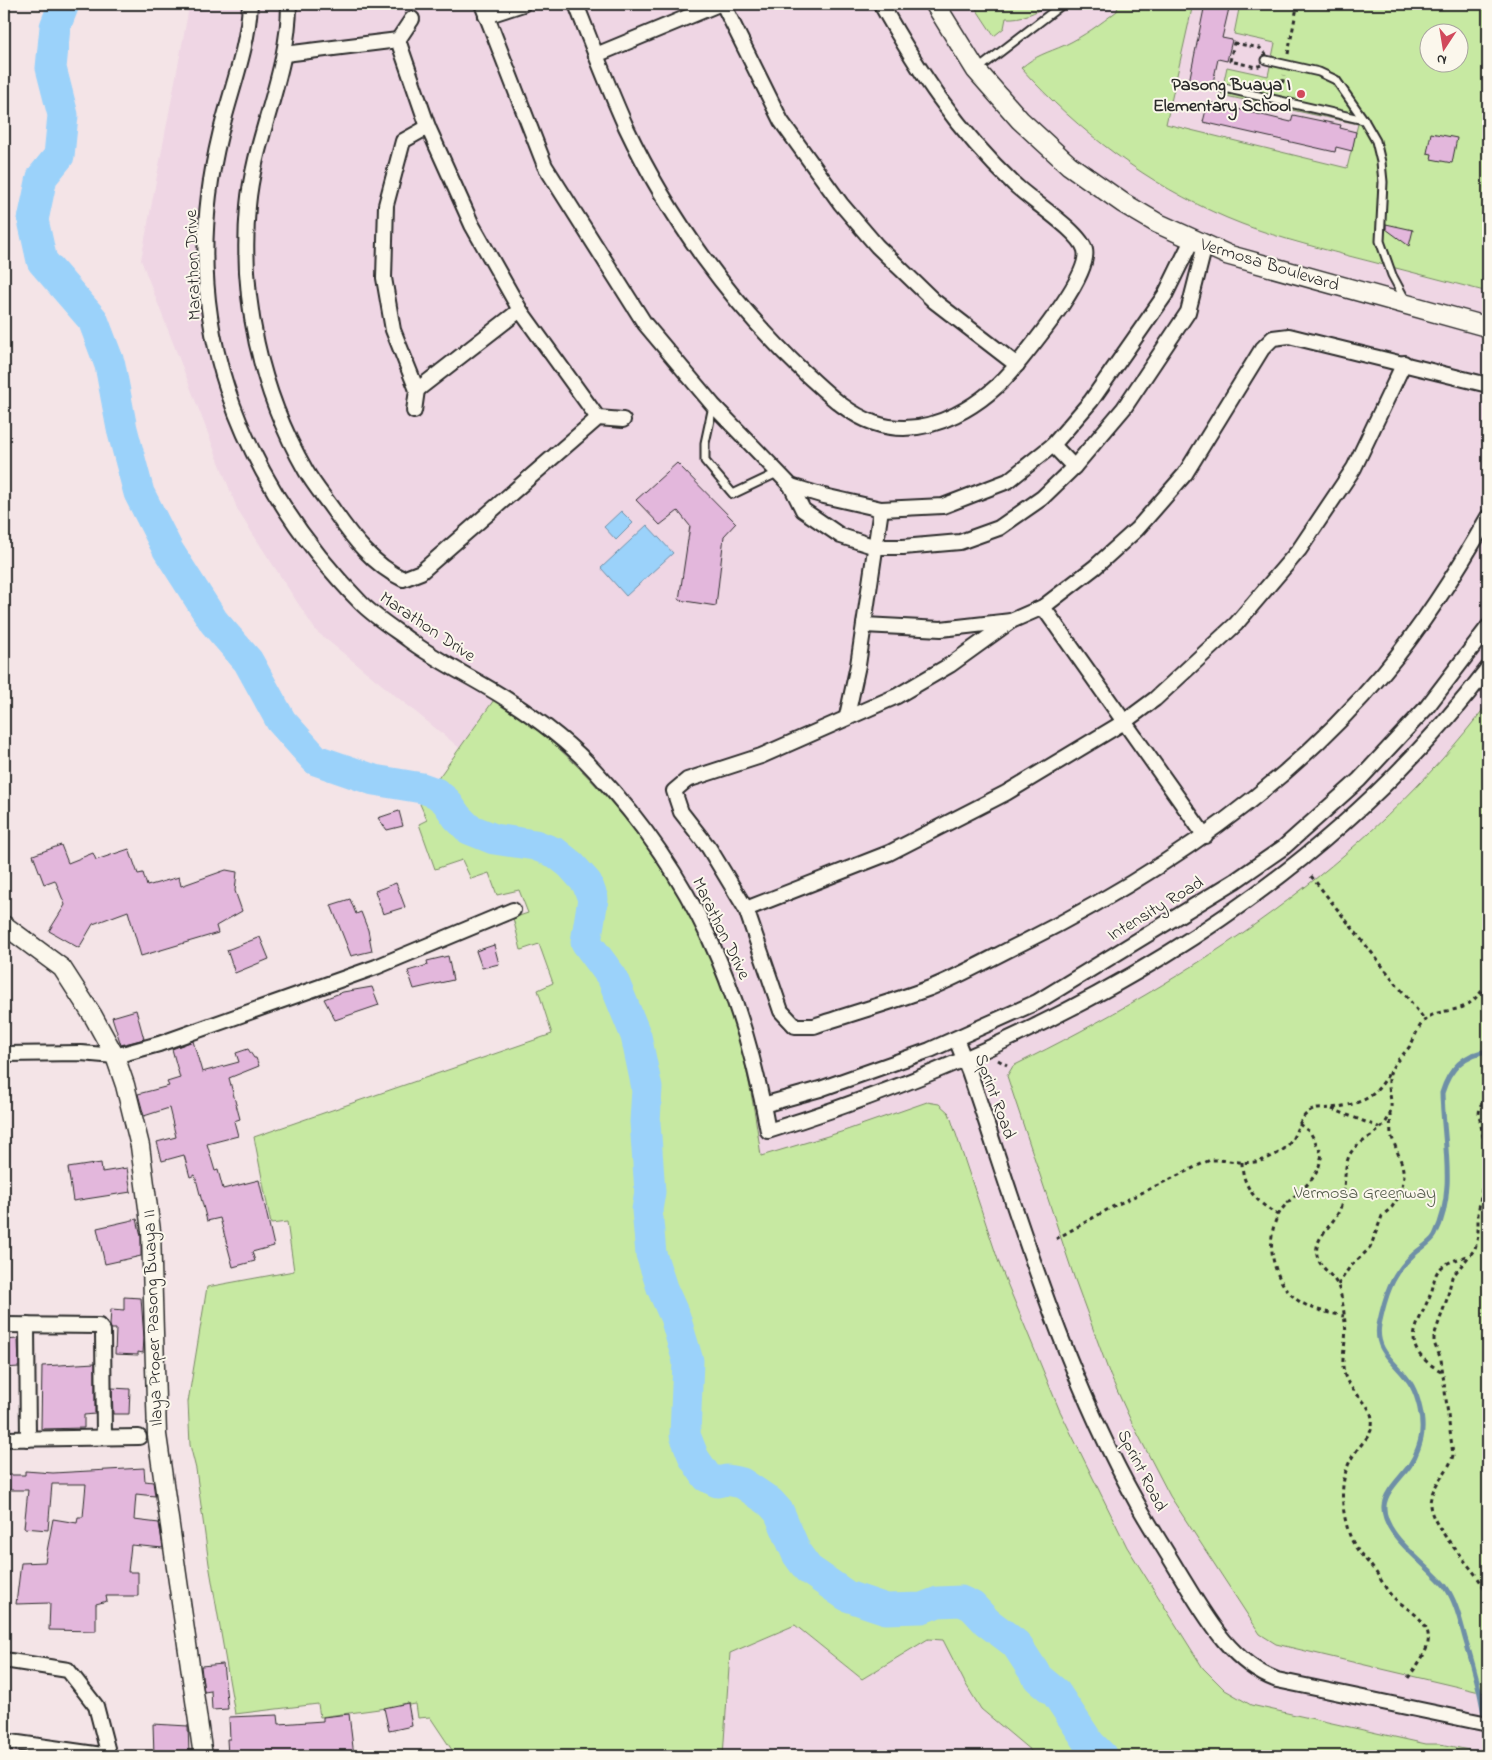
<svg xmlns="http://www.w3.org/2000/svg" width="1492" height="1760" font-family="'Indie Flower',sans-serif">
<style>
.built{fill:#efd6e4}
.green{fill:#c7e9a2;stroke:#798a66;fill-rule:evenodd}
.water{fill:#9bd2fa;stroke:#6e8fa7}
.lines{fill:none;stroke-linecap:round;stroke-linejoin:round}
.stream{stroke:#6e8fa7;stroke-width:5}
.river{stroke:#9bd2fa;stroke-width:31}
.building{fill:#e3b7dc;stroke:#2b2b2b}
.service-casing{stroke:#2b2b2b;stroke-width:11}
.minor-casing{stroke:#2b2b2b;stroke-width:18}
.tertiary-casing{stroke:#2b2b2b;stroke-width:21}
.secondary-casing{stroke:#2b2b2b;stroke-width:22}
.path{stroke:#2b2b2b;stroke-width:3;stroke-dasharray:4 4;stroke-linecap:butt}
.service{stroke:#fbf7ec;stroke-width:7}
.minor{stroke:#fbf7ec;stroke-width:14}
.tertiary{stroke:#fbf7ec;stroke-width:18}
.secondary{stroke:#fbf7ec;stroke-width:19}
.poi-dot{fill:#d1495b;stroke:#fbf7ec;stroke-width:2}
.labels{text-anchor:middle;stroke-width:4;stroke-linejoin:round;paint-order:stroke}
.poi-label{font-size:18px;font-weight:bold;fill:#2b2b2b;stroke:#fbf7ec;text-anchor:end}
.street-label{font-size:18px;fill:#2b2b2b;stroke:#fbf7ec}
.park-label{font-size:18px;fill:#525a49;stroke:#fbf7ec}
</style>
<rect width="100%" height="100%" fill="#f4e4e7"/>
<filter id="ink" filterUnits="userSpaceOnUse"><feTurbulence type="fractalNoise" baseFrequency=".02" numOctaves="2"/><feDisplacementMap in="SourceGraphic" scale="10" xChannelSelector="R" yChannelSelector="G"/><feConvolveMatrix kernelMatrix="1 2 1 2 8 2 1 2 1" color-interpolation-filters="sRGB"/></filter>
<g filter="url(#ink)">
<g class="built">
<polygon points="186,4 973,4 977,11 1008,4 1118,4 1117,11 1189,20 1193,4 1451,4 1430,32 1430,62 1406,183 1154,180 1192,202 1261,231 1297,243 1488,292 1488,1756 1166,1756 496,771 461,749 316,631 238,511 141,260 188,13"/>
<polygon points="795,1625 862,1679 928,1639 943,1640 965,1683 981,1709 1037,1756 600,1756 690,1670"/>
</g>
<g class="green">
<path d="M973 4H1049C1035 13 1022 19 1006 18L1004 28 994 36Z"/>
<path d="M1118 4H1193L1166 124 1347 168 1358 124 1221 95 1227 67 1268 76 1275 43 1234 34 1240 4H1488V292C1442 280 1396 268 1349 256 1308 245 1267 235 1227 218 1147 184 1079 132 1021 68 1036 55 1047 53 1065 45 1084 36 1100 24 1117 11ZM1430 32H1460V62H1430Z"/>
<path d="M496 697C615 784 704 904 741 1047 750 1083 756 1119 761 1156L841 1132 927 1102 939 1104 949 1113 1000 1266 1059 1409 1127 1547 1203 1668 1225 1690 1251 1705 1426 1744H1440L1488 1754V1756H1037L981 1709 965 1683 943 1640 928 1639 862 1679 795 1625 730 1653 723 1756H438L452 1750 430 1717 418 1718 416 1704 320 1717 318 1704 235 1714 209 1564 196 1469 190 1445 188 1402 207 1287 294 1271 287 1222 271 1224 254 1137 552 1034 538 990 553 983 539 944 521 950 513 918 528 913 519 890 497 895 489 873 471 879 462 860 435 869 419 824 427 820 420 804Z"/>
<path d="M1488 703V1694L1276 1644 1260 1634 1170 1496 1131 1421 1110 1375 1074 1277 1007 1076 1013 1066C1193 977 1366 865 1488 703Z"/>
</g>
<g class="water">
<polygon points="621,511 633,523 616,540 604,527"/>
<polygon points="647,525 673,553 626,596 601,568"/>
</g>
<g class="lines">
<path class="stream" d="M1488 1756C1487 1715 1477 1678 1465 1638 1460 1620 1456 1601 1445 1586 1428 1565 1382 1535 1384 1506 1385 1491 1402 1477 1410 1465 1416 1456 1422 1440 1422 1430 1423 1417 1418 1397 1412 1386 1400 1364 1374 1354 1379 1325 1385 1297 1391 1275 1413 1255 1419 1249 1431 1243 1435 1235 1457 1191 1443 1140 1442 1093 1449 1070 1463 1054 1488 1051"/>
<polyline class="river" points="64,4 55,27 51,68 63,115 59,156 42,177 33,220 42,261 93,320 110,365 122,429 139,493 168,550 214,622 248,661 281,721 316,760 374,780 422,788 436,793 446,801 457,817 469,829 494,839 535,845 556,853 571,865 587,883 593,899 586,942 612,977 636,1036 647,1088 645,1122 650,1192 647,1210 651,1254 662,1288 675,1317 688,1361 685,1435 694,1458 707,1477 717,1482 727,1480 742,1483 770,1502 779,1512 797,1554 808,1569 847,1596 886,1609 922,1608 938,1602 961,1601 972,1606 987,1622 1016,1644 1038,1678 1056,1693 1090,1744 1102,1756"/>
</g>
<g class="building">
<polygon points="1205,4 1230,4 1222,38 1232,40 1227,61 1218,59 1212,87 1189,82"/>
<polygon points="1208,102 1291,122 1293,115 1341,125 1340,128 1356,132 1352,151 1336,147 1335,152 1203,122"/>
<polygon points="1431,133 1457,138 1452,163 1431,159 1432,154 1427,153"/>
<polygon points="1386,224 1413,230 1409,246 1386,229"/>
<polygon points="677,463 736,523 724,536 716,606 679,600 690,526 678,511 660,525 636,500"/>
<polygon points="399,811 403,826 387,830 378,818"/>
<polygon points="61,845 68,863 93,853 96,860 129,849 138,874 143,873 147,886 179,877 181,886 226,870 237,872 235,891 242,911 216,926 218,933 141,956 128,911 93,924 79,948 49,931 65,905 55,880 44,884 33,855"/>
<polygon points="396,883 405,907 383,914 375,891"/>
<polygon points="350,899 356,914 361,912 368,930 372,951 351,956 331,905"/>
<polygon points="260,937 269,959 235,973 227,950"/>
<polygon points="494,945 499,964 482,968 476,951"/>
<polygon points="448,956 453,980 414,989 408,971 428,965 427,961"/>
<polygon points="372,987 379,1005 335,1020 324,999 343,992"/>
<polygon points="136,1010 144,1039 121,1045 112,1017"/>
<polygon points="193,1041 202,1072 239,1062 236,1053 248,1049 254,1058 256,1058 259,1066 229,1078 240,1119 234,1121 238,1136 207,1144 215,1171 218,1170 223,1189 259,1180 274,1246 252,1252 255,1261 233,1267 220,1218 207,1221 195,1175 190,1177 184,1155 162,1161 157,1142 176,1137 169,1108 144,1116 138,1094 169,1086 167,1082 180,1078 172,1049"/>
<polygon points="101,1163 102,1172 127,1168 131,1192 73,1201 68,1168"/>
<polygon points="137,1219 141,1236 141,1256 105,1264 97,1228"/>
<polygon points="124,1297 141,1298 144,1338 143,1353 138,1352 138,1355 115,1354 116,1329 111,1329 110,1325 111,1309 124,1310"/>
<polygon points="18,1339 19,1367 4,1368 4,1340"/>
<polygon points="95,1363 95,1414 84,1415 84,1428 41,1429 42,1366"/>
<polygon points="112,1388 130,1389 129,1414 113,1414"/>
<polygon points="144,1468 145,1481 153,1482 155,1496 136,1494 134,1520 159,1523 163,1548 131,1545 128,1572 138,1572 138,1596 106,1596 107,1601 96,1604 96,1631 49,1630 50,1603 16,1604 21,1563 45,1562 53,1519 77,1523 78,1517 83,1517 86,1484 52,1484 48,1530 24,1528 28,1490 4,1490 4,1475 25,1475 25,1471 53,1473"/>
<polygon points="223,1664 228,1709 212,1710 211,1691 204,1692 201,1666"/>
<polygon points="408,1703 412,1726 389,1731 384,1708"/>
<polygon points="349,1714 354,1756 306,1756 306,1754 228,1756 227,1739 230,1739 229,1717 278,1715 279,1724 323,1721 323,1717"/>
<polygon points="153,1724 188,1726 189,1753 170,1753 170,1756 154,1756"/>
</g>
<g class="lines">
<g class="service-casing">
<g id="service">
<polyline points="1266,60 1319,72 1336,80 1364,120 1376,141 1381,162 1383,182 1380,241 1392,275 1406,301"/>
<polyline points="977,70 1063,4"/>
<polyline points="1220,87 1364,120"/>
<polyline points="713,406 705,443 705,461 733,494 777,473"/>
</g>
</g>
<g class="minor-casing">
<g id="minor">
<path d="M250 4C248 49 230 92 220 135 206 193 201 256 210 316 226 425 285 526 361 603 375 617 394 629 409 640 440 663 476 679 508 700 539 720 571 744 596 772 694 877 743 991 768 1131 1045 1045 1310 902 1488 668"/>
<path d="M289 4C289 74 254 137 248 206 240 298 260 391 306 471 314 485 325 498 334 511 352 537 373 565 403 579L421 572 598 418 623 420"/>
<polyline points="482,4 545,166 645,324 713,405 791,486 803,510 841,536 876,547 903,547 960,542 999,528 1042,498 1074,467 1124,408 1188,312 1205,245"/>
<path d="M576 4C592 45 608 87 626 127 669 218 731 303 805 373 826 392 846 413 874 423 929 442 987 403 1019 362 1035 342 1091 274 1085 250 1080 231 1030 200 1014 184 957 130 919 72 881 4"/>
<polyline points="723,4 781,121 841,204 877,246 934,301 1017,365"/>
<polyline points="486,16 523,4"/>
<polyline points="398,40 412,19"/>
<polyline points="285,54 398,40 428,127 472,225 520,310 598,418"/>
<polyline points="596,55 719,4"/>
<polyline points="428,127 403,141 386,205 384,278 393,330 417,390 520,310"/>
<polyline points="414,411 417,390"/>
<polyline points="1053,445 1074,467"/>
<polyline points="791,486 824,496 881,509 943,506 1008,481 1053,445 1091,401 1165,295 1192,240"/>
<polyline points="1043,607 1205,836"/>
<path d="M1011 621 950 665 897 696 761 756 687 780 674 791 681 812 709 848 746 909 781 1011 795 1026H814C853 1013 892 1002 930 988 962 975 993 957 1024 942 1158 875 1287 788 1384 672 1424 624 1457 572 1488 517"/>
<polyline points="864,625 941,629 1011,621 1043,607 1095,567 1137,529 1185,474 1262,349 1273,338 1289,336 1488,385"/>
<polyline points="847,716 858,665 881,509"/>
<polyline points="746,909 889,853 1006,793 1124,722 1155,699 1236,624 1299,550 1354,468 1404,363"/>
<path d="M956 1039 969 1071C1018 1214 1063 1371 1137 1503 1149 1525 1163 1546 1176 1568 1202 1610 1228 1662 1277 1680L1488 1724"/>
<polyline points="4,1054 81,1053 115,1056 159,1044 376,967 513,910"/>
<polyline points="763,1105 820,1089 930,1050 1037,1002 1235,881 1284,847 1359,780 1427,707 1488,627"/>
<polyline points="4,1325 99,1326 103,1331 104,1437"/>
<polyline points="27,1325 28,1439"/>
<polyline points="4,1439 139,1437"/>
<polyline points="4,1660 68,1670 96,1706 109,1756"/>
<polyline points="4,1741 109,1756"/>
</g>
</g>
<g class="tertiary-casing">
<polyline id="tertiary" points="4,925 62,968 93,1016 115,1056 125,1085 140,1146 151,1231 157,1435 203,1756"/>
</g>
<g class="secondary-casing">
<polyline id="secondary" points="935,4 976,70 1020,120 1069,165 1123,203 1157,223 1228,255 1488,327"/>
</g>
<g class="path">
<polygon points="1234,43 1260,48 1266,55 1264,64 1256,67 1230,61"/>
<polyline points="1288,54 1297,7 1294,4"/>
<polyline points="1281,91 1284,75"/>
<polyline points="1311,876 1425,1020"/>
<polyline points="998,1060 1007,1065"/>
<path d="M1488 1097 1480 1106 1479 1114 1487 1159 1478 1214V1236L1475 1249 1452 1277 1447 1299 1434 1336V1343L1441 1359 1453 1455C1449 1473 1431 1484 1430 1504 1430 1528 1477 1569 1488 1595"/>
<polyline points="1332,1109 1381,1128"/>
<path d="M1299 1124 1310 1132 1322 1154C1320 1162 1319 1170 1314 1176 1306 1189 1290 1197 1280 1212 1262 1240 1274 1289 1304 1304 1316 1311 1331 1313 1344 1316"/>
<path d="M1242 1162C1242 1188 1258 1203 1278 1215"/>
<path d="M1056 1239 1112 1207 1210 1160C1228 1159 1246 1166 1263 1160 1272 1157 1284 1151 1289 1144 1298 1133 1298 1116 1313 1110 1319 1108 1326 1109 1332 1108 1363 1103 1375 1099 1390 1071"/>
<polyline points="1338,1285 1349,1268 1370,1248 1382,1216 1392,1207 1401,1193 1404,1176 1402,1164 1391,1135 1390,1115"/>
<path d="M1441 1371C1397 1347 1417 1328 1431 1293 1434 1286 1433 1278 1438 1271 1445 1262 1459 1259 1469 1255"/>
<path d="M1408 1678C1416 1666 1431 1650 1428 1634 1425 1616 1402 1607 1391 1595 1385 1588 1381 1579 1375 1571 1363 1555 1354 1550 1348 1530 1340 1503 1339 1473 1357 1450 1362 1443 1371 1435 1372 1426 1375 1403 1351 1395 1345 1376 1339 1360 1348 1340 1345 1323 1344 1311 1342 1296 1338 1286 1334 1276 1322 1269 1318 1259 1311 1239 1332 1227 1339 1211 1347 1194 1342 1169 1350 1154 1359 1138 1383 1136 1390 1113 1393 1102 1389 1095 1389 1084 1388 1065 1400 1060 1410 1046 1415 1038 1417 1028 1424 1021 1434 1010 1451 1012 1463 1007 1473 1003 1480 992 1488 985"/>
</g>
<use href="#service" class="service"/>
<use href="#minor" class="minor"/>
<use href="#tertiary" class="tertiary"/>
<use href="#secondary" class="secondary"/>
</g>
</g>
<circle class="poi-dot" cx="1301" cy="94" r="5"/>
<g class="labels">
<g class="poi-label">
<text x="1291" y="90">Pasong Buaya I<tspan x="1291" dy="21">Elementary School</tspan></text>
</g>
<g class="street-label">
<text transform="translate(1270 264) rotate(17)" y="6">Vermosa Boulevard</text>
<text transform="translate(192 265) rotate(-92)" y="6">Marathon Drive</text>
<text transform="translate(428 626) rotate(34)" y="6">Marathon Drive</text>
<text transform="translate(1155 908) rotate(-31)" y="6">Intensity Road</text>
<text transform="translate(722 928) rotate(64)" y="6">Marathon Drive</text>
<text transform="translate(996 1096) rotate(70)" y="6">Sprint Road</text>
<text transform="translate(152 1318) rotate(-92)" y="6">Ilaya Proper Pasong Buaya II</text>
<text transform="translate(1143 1470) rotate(63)" y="6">Sprint Road</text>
</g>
<g class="park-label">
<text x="1365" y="1198">Vermosa Greenway</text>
</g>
</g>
<rect width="1492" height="1760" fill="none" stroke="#fbf7ec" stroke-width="20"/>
<rect x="10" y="10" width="1472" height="1740" fill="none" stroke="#2b2b2b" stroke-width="2" filter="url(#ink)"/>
<g transform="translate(1444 48) rotate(192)"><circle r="24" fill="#fbf7ec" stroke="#a8a59f"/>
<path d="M0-4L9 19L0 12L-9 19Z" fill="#d1495b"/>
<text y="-8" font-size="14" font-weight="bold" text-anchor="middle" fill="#2b2b2b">N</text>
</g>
</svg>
